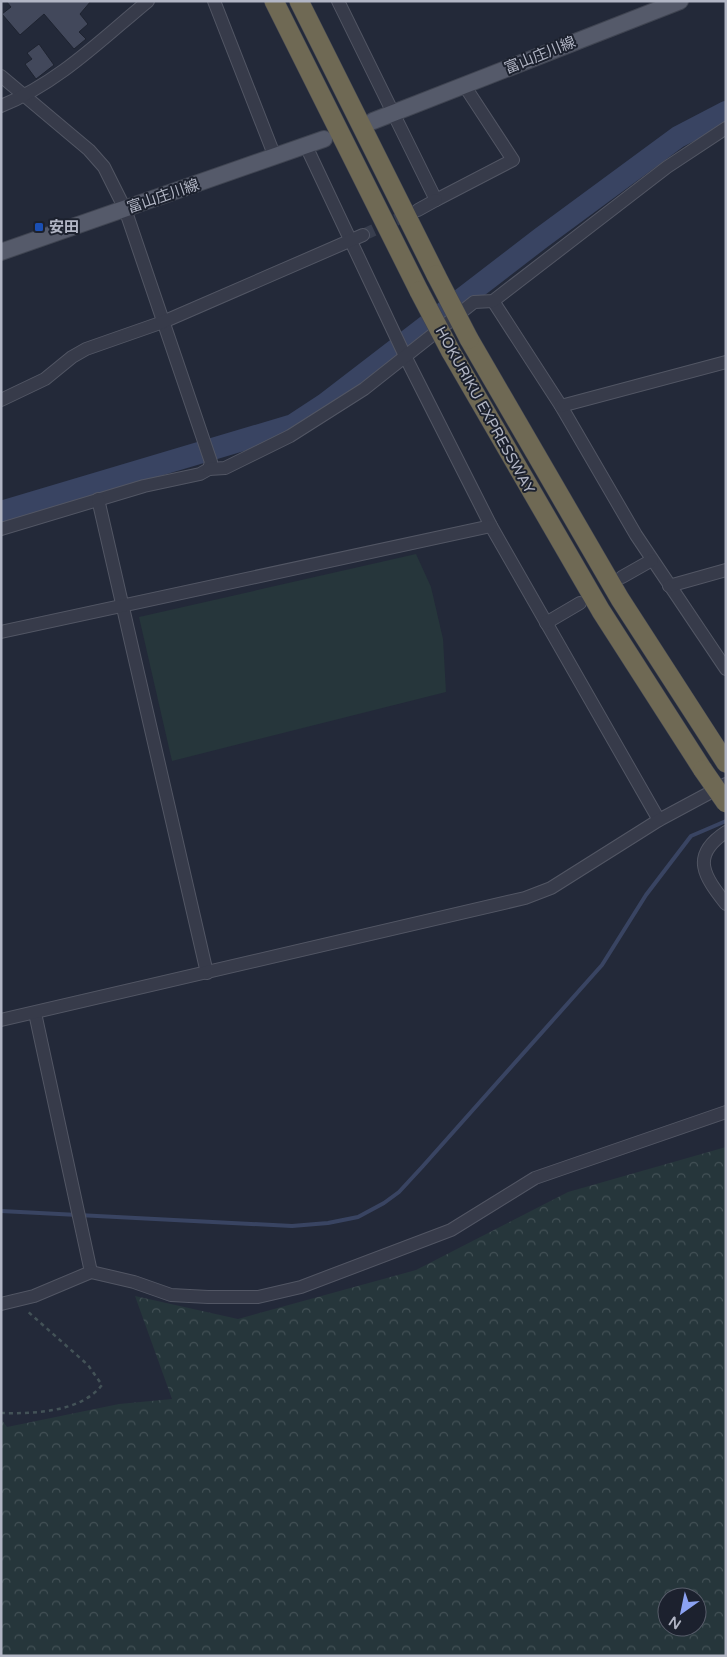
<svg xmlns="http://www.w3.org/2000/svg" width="727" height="1657" font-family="'Varela Round','Noto Sans JP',sans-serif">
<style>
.green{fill:#26363b}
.forest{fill:url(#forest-crowns);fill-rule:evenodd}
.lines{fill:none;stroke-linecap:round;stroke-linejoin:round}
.stream{stroke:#394462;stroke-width:4}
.river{stroke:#394462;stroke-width:22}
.building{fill:#42485b;stroke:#1e2330}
.minor-tunnel{stroke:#383e4e;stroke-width:12;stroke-dasharray:12 6;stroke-linecap:butt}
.minor-casing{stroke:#525664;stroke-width:14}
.major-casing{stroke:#404552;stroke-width:18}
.highway-casing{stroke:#3f4351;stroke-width:20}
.path{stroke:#435257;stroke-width:2.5;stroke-dasharray:4 4;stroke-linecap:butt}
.minor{stroke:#373b4a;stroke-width:12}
.major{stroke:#555a6a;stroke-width:16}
.highway{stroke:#6f6954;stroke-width:19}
.highway-bridge-casing{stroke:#3f4351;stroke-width:20;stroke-linecap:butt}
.highway-bridge{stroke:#6f6954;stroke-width:19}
.transit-dot{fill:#1a4fb4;stroke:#1c212e;stroke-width:2}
.labels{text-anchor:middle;stroke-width:4;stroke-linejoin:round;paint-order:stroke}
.street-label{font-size:15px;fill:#b2b6c5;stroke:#1c212e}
.poi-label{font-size:15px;font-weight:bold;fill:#b2b6c5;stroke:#1c212e;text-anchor:start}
</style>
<defs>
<pattern id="forest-crowns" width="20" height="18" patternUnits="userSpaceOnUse" patternTransform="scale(1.25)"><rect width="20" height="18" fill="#26363b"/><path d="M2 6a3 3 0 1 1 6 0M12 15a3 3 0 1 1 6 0" fill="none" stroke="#435156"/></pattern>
</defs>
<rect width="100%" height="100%" fill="#232939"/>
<polygon class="green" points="416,554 431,587 443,639 446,692 172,761 139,617"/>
<path class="forest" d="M726 1147V1656H1V1419L7 1427 119 1404 172 1399 135 1296 238 1319 416 1270 568 1192ZM667 1597H697V1627H667Z"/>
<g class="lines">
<polyline class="stream" points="1,1211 292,1226 328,1223 358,1217 384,1203 399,1192 423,1166 602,965 646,895 691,836 726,821"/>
<polyline class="river" points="1,512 293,425 325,404 541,238 678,137 726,112"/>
</g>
<g class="building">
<polygon points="6,1 91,1 80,14 88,24 79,32 86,39 74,49 44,14 20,35 2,14 11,7"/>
<polygon points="39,44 54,65 36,79 25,64 32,59 27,53"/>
</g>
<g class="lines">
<polyline class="minor-tunnel" points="363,235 413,212"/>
<g class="minor-casing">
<g id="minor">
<polyline points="214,1 275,157"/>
<polyline points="338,1 436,200 513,160 464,85"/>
<polyline points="1,76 89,150 104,167 125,209 211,462 209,469 200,474 144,486 1,529"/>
<path d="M1 106C57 84 102 39 148 1"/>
<polyline points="306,146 406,358 491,526 659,820"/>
<polyline points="418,210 436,200"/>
<polyline points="493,301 561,406 636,535 726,669"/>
<polyline points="1,400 45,379 72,357 86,349 163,322 363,235"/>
<polyline points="561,406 726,362"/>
<polyline points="209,469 225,468 290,436 364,389 474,302 493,301 667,167 726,128"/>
<polyline points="98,499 207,973"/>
<polyline points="622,577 652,560"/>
<polyline points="669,586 726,570"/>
<polyline points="546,623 580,603"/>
<polyline points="1,632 491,526"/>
<path d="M726 832C689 856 705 877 726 904"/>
<polyline points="35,1013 91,1272"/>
<polyline points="1,1020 525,898 551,888 659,820 726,784"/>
<polyline points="1,1304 34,1296 91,1272 134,1282 171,1295 208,1297 258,1297 301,1287 451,1230 535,1178 726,1112"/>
</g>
</g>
<g class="major-casing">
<g id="major">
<polyline points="373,121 680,1"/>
<polyline points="1,252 324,139"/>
</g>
</g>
<g class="highway-casing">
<g id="highway">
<polyline points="274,1 419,291"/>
<polyline points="299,1 436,275"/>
<polyline points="469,339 620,599 726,763"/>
<polyline points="451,352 601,611 703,770"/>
</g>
</g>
<path class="path" d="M1 1413C34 1414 81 1412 102 1385L88 1365 26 1310"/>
<use href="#minor" class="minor"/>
<use href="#major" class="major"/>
<use href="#highway" class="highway"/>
<g class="highway-bridge-casing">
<g id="highway-bridge">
<polyline points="436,275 469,339"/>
<polyline points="419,291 451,352"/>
<polyline points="703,770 726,803"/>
</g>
</g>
<use href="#highway-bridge" class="highway-bridge"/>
</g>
<rect class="transit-dot" x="34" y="222" width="10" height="10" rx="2.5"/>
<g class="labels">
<g class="street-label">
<text transform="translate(540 55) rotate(-22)" y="5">富山庄川線</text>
<text transform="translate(163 196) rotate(-19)" y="5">富山庄川線</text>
<text transform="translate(485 410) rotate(61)" y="5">HOKURIKU EXPRESSWAY</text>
</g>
<g class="poi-label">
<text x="49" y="232">安田</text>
</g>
</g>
<rect width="727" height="1657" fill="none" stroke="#b2b6c5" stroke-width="5"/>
<g transform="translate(682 1612) rotate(213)"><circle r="24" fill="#1c212e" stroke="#585d6a"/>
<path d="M0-4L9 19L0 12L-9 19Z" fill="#8ba2f2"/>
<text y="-8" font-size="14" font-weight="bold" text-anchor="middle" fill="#b2b6c5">N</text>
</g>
</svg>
